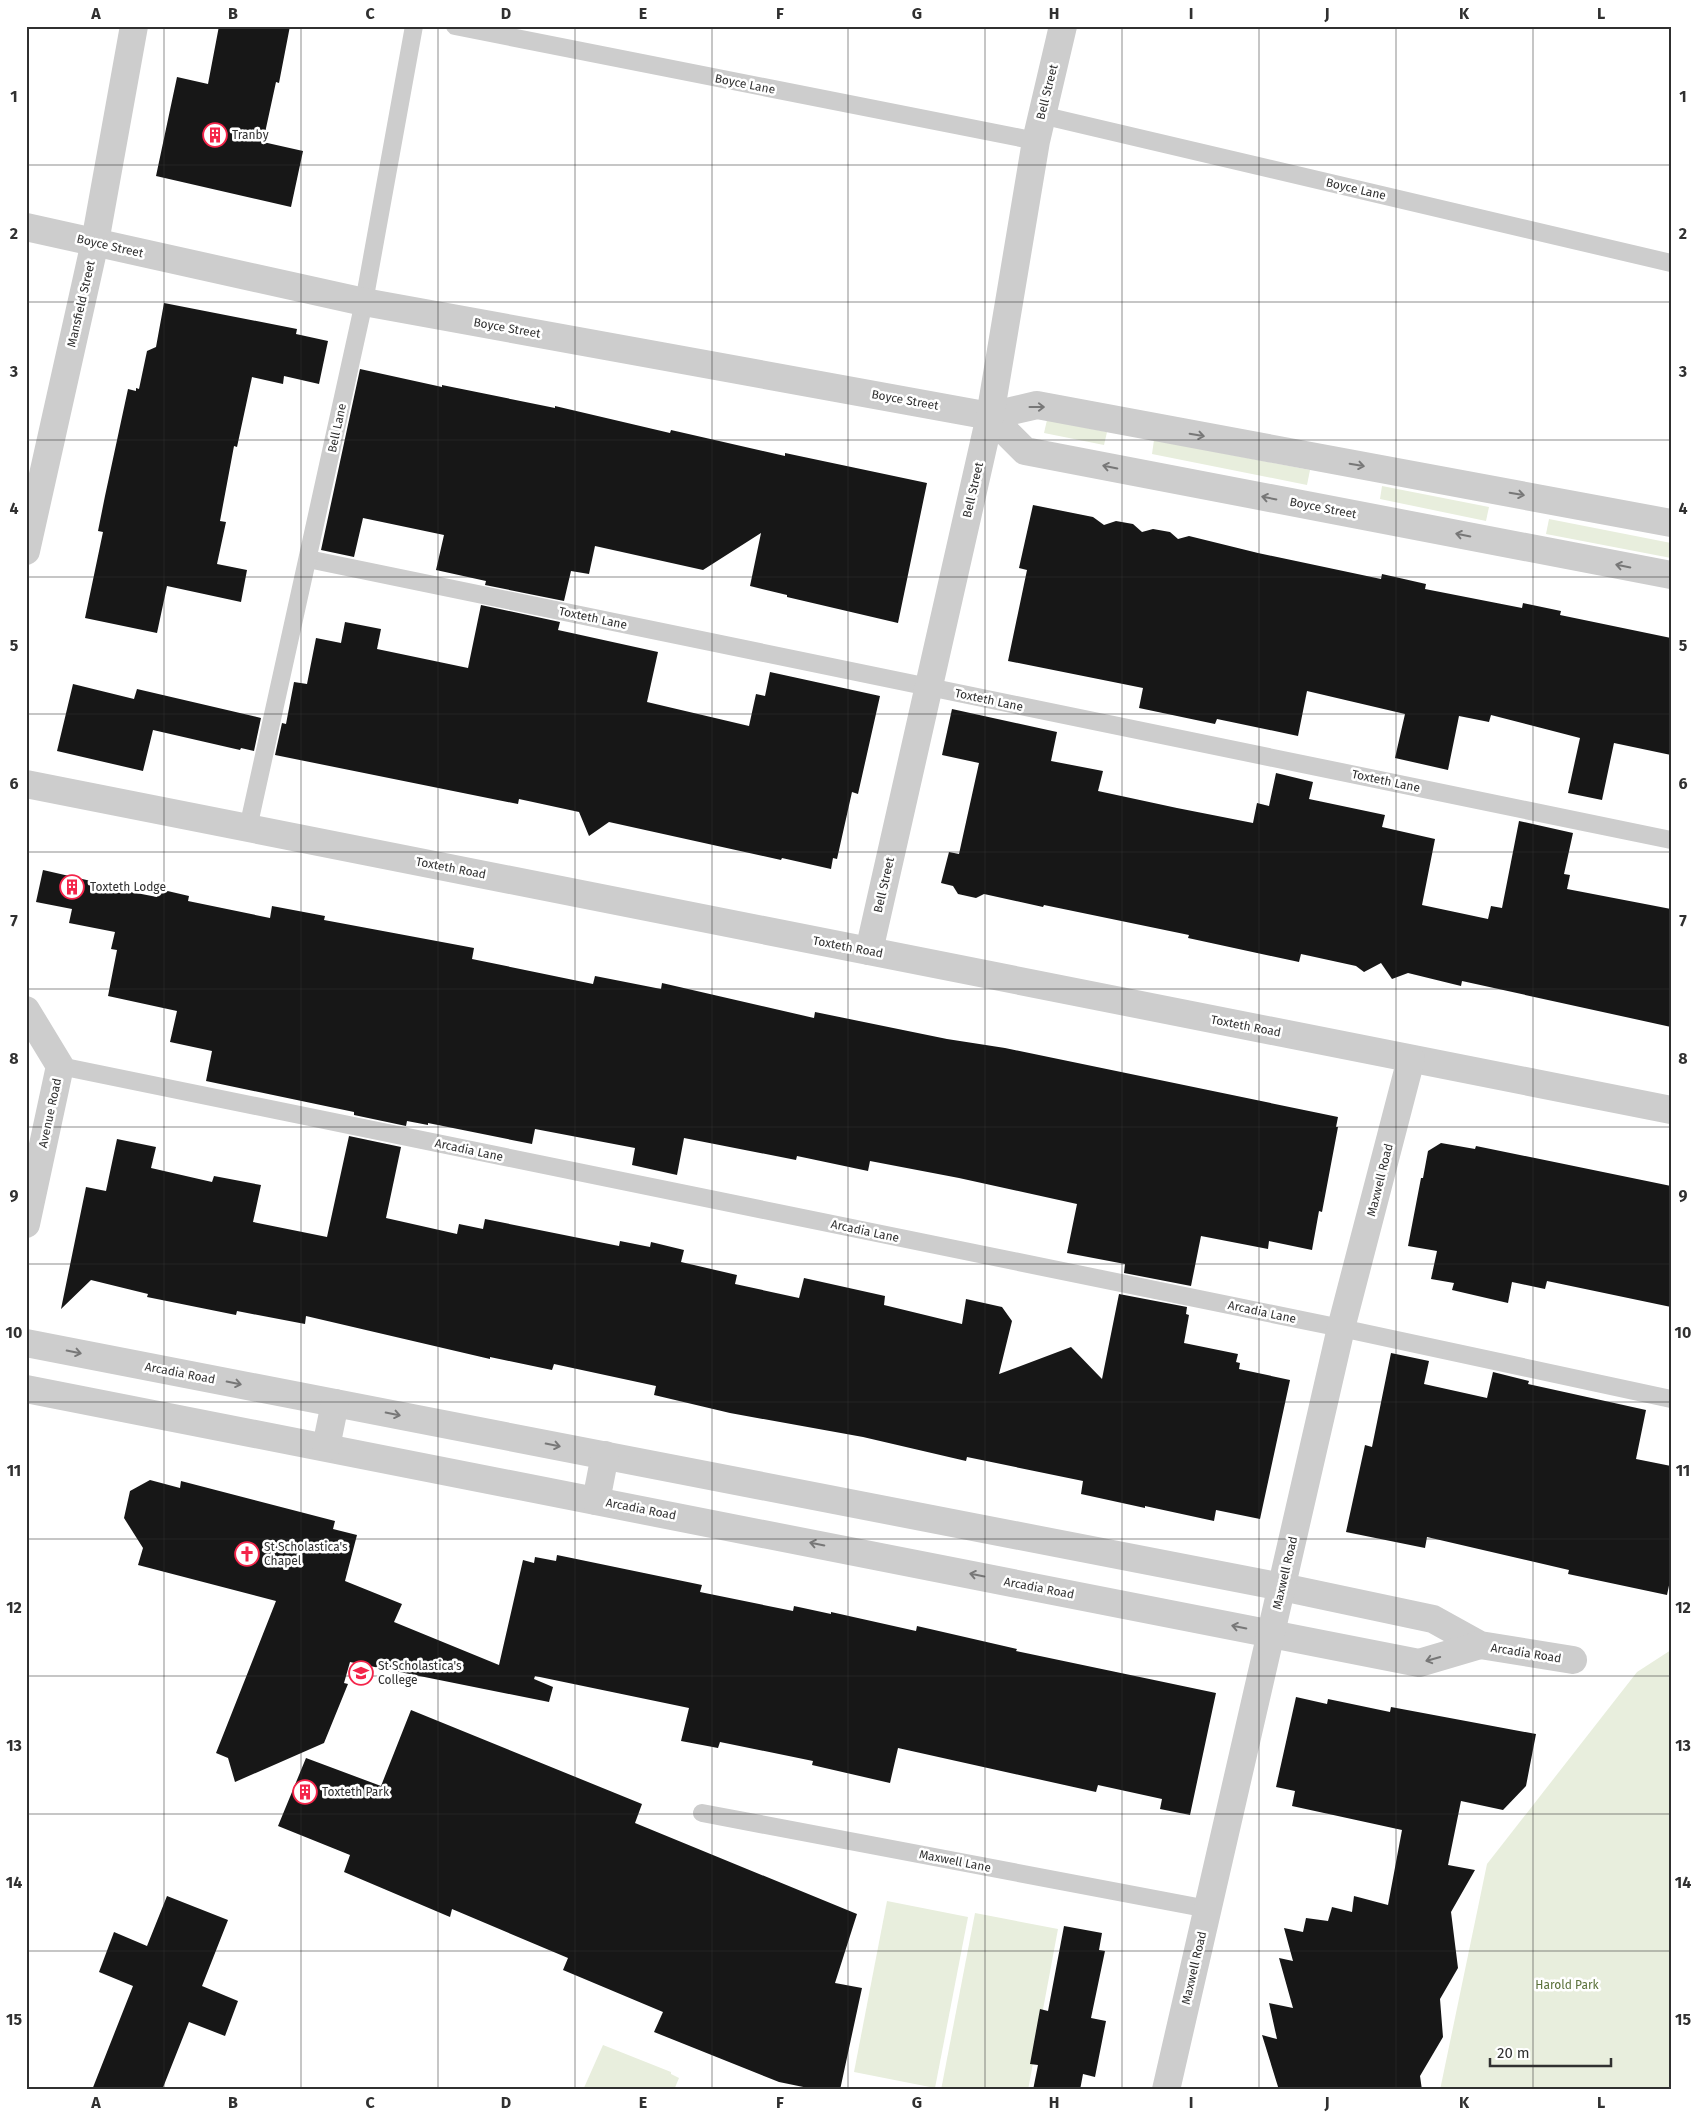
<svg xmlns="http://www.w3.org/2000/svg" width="1697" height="2116" font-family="'Fira Sans',sans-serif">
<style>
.green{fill:#e8eedd}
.building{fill:#171717}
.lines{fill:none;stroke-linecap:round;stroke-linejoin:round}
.lane{stroke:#cdcdcd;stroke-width:18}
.street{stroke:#cdcdcd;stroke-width:28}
.oneway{stroke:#777}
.grid{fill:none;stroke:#303030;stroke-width:1;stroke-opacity:0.55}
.labels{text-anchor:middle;stroke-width:5;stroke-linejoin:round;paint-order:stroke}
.street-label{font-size:12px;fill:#303030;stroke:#fff}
.poi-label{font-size:12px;fill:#303030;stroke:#fff;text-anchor:start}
.park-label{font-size:12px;fill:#597039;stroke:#fff}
.neatline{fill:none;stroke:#303030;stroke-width:2}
.grid-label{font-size:16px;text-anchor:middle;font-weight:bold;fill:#303030}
</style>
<rect width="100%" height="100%" fill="#fff"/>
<g class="green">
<polygon points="1047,420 1107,432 1104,445 1044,433"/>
<polygon points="1154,440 1310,470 1307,485 1152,454"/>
<polygon points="1382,486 1489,507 1486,521 1380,499"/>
<polygon points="1549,519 1671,543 1671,558 1546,534"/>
<polygon points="1671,1650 1671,2090 1440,2090 1487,1864 1637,1672"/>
<polygon points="887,1901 968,1917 935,2088 854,2072"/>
<polygon points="975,1913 1058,1929 1028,2090 941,2090"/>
<polygon points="603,2045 671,2072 671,2074 679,2078 674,2090 583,2090"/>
</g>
<g class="building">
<polygon points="219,26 290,26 279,83 276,82 263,142 303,151 291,207 156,176 177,77 208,84"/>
<polygon points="164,303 297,329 296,334 328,341 319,384 284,376 283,384 252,377 237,447 234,446 220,521 226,522 217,564 247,570 241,602 167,586 157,633 85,618 103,532 98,531 105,496 128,389 136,391 136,388 139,389 147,351 156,347"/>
<polygon points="360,369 442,387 442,385 555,408 555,406 670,433 671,430 785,456 785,453 927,483 898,623 787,597 787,595 750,586 761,533 703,570 595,546 589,574 571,571 564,601 485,585 486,581 436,570 444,535 363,518 354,557 321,550"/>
<polygon points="1033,505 1093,517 1104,525 1116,521 1133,524 1142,532 1153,529 1170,532 1178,539 1189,536 1258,553 1381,579 1382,574 1426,584 1425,589 1522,608 1523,603 1561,611 1560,615 1671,638 1671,755 1614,743 1602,800 1568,793 1580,738 1491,715 1489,722 1459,716 1448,770 1395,758 1405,714 1307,691 1298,736 1217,719 1215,724 1139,708 1143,688 1008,661 1027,570 1019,568"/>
<polygon points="481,605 560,622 558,630 658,652 647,702 749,726 756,694 765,696 770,672 880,696 858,794 852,792 837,859 833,858 831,869 782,858 781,860 609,822 589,836 579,812 519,799 518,804 275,755 282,723 286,724 294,682 307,684 316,638 341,643 345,622 381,629 377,649 468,668"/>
<polygon points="73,684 134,699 137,689 261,718 254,751 241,748 240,750 153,730 143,771 57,751"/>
<polygon points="952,709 1057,732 1051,761 1103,771 1098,791 1177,808 1253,823 1257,803 1269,806 1276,773 1313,782 1309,799 1385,815 1382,827 1435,839 1422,905 1488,919 1491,906 1502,908 1519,821 1573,833 1564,874 1570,875 1567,889 1671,909 1671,1027 1462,981 1461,986 1408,973 1392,979 1381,963 1364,972 1356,966 1301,954 1299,962 1188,938 1189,935 1044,905 1043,907 984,894 976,898 958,894 953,886 941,883 949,852 959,854 979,763 942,755"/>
<polygon points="43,870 91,881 90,884 157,897 159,889 189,896 188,901 270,918 272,906 325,916 324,920 474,948 472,959 593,984 595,976 661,989 662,983 814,1018 815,1012 947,1039 1005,1048 1338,1117 1336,1127 1338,1127 1322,1212 1319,1211 1312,1250 1269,1241 1268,1249 1201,1236 1191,1286 1124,1273 1125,1264 1067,1253 1077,1204 959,1178 870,1161 868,1171 797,1156 796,1160 684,1138 677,1175 632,1165 635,1148 535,1129 532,1144 428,1123 428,1125 407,1121 406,1126 354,1115 354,1112 206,1081 212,1051 170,1042 177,1011 108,996 117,950 111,949 115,932 69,923 72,909 36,902"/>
<polygon points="349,1136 401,1147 386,1218 457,1234 459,1224 483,1229 485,1219 619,1246 620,1241 650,1247 651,1242 684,1250 681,1262 737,1275 735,1284 799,1298 804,1278 885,1296 884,1305 962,1324 966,1299 1002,1307 1012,1321 999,1374 1071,1347 1102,1379 1119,1294 1187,1307 1186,1314 1189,1315 1184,1343 1238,1354 1236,1362 1240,1363 1239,1369 1290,1380 1260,1519 1216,1510 1214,1521 1145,1506 1145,1508 1081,1494 1083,1481 967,1457 966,1461 863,1437 730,1413 654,1395 656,1386 554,1364 552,1370 490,1357 490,1359 306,1316 305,1324 237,1311 236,1315 147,1297 148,1294 91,1280 61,1309 86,1187 106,1191 117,1139 156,1147 151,1168 212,1182 214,1176 261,1185 253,1222 327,1237"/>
<polygon points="1441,1143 1475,1149 1476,1146 1671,1186 1671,1307 1547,1281 1545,1289 1512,1282 1508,1303 1452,1290 1454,1283 1431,1279 1437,1251 1408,1246 1421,1178 1423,1178 1428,1151"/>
<polygon points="1391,1353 1429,1361 1424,1384 1487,1398 1493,1372 1529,1381 1528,1384 1646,1410 1636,1459 1671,1466 1671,1576 1667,1595 1568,1574 1569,1570 1427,1537 1425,1548 1346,1532 1365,1445 1372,1447"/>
<polygon points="150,1480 180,1488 181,1481 335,1521 333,1529 357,1535 345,1581 402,1604 394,1622 499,1665 523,1560 534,1563 535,1557 556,1561 557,1555 702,1585 700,1592 793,1611 794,1606 831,1614 831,1612 916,1631 917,1626 1017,1649 1016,1651 1216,1693 1190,1815 1160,1809 1162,1799 1098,1785 1096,1792 898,1748 890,1783 812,1765 813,1761 720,1742 718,1748 681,1741 689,1708 535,1676 534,1679 553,1687 549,1702 350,1662 344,1683 348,1684 324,1743 235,1782 228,1758 216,1753 276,1601 138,1565 143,1548 124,1518 130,1491"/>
<polygon points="1296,1697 1327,1704 1328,1699 1390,1712 1391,1707 1536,1734 1526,1786 1503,1810 1461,1801 1448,1865 1475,1870 1451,1912 1458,1968 1440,1999 1443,2037 1420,2076 1422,2090 1279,2090 1262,2035 1277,2039 1269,2003 1293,2008 1279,1958 1293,1961 1284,1928 1303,1932 1306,1918 1328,1921 1332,1907 1352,1912 1354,1896 1388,1905 1402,1830 1292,1806 1295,1791 1276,1787"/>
<polygon points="411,1710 642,1804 635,1823 857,1914 835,1983 862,1988 840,2090 818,2090 779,2082 654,2032 663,2012 563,1970 568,1958 452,1909 450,1917 344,1872 350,1855 278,1826 306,1758 381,1786"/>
<polygon points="167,1896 228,1920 202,1986 238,2001 225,2036 189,2022 162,2090 92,2090 133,1986 99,1972 114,1932 147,1946"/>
<polygon points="1064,1926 1102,1933 1099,1950 1105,1951 1091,2018 1106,2021 1095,2077 1083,2074 1080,2090 1033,2090 1038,2065 1030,2064 1040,2009 1048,2011"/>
</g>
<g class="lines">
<g class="lane">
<polyline points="455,26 1036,141"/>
<polyline points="1041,115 1671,263"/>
<polyline points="308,559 1671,840"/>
<polyline points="248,828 364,302 414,26"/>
<polyline points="60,1066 1341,1328 1671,1399"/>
<polyline points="702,1813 1208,1909"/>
</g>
<g class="street">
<polyline points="26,227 364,302 990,416 1037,405 1671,523"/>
<polyline points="990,416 1025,451 1671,575"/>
<polyline points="26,551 95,242 134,26"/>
<polyline points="26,784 1671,1110"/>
<polyline points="869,951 990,416 1036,141 1063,26"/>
<polyline points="26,1010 60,1066 26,1224"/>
<polyline points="26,1343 1282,1587 1433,1619 1480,1645 1573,1660"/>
<polyline points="26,1389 1419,1663 1480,1645"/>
<polyline points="326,1447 335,1403"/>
<polyline points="596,1501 605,1455"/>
<polyline points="1166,2090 1341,1328 1411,1059"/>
</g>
</g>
<defs><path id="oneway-shaft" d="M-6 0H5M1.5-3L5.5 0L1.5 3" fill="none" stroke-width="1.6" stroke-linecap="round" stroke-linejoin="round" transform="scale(1.25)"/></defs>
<g class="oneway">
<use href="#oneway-shaft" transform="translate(1037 407)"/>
<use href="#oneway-shaft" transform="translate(1197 435) rotate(10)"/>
<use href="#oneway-shaft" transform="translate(1357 465) rotate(10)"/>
<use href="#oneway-shaft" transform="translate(1110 467) rotate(-169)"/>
<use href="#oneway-shaft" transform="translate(1517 494) rotate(10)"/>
<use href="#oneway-shaft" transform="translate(1269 498) rotate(-169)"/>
<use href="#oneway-shaft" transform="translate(1463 535) rotate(-169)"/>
<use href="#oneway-shaft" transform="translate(1623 566) rotate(-169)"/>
<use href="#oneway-shaft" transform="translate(74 1352) rotate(11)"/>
<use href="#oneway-shaft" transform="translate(234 1383) rotate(11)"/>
<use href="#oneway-shaft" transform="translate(393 1414) rotate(11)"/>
<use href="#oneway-shaft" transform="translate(553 1445) rotate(11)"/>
<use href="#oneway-shaft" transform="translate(817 1544) rotate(-169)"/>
<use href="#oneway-shaft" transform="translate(977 1575) rotate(-169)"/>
<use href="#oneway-shaft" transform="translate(1239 1627) rotate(-169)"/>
<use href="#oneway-shaft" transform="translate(1433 1659) rotate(164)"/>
</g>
<path class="grid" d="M164 26V2090M301 26V2090M438 26V2090M575 26V2090M712 26V2090M848 26V2090M985 26V2090M1122 26V2090M1259 26V2090M1396 26V2090M1533 26V2090M26 165H1671M26 302H1671M26 440H1671M26 577H1671M26 714H1671M26 852H1671M26 989H1671M26 1127H1671M26 1264H1671M26 1402H1671M26 1539H1671M26 1676H1671M26 1814H1671M26 1951H1671"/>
<defs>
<g id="building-ring" transform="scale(1.25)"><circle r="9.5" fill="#fff" stroke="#f4254a" stroke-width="1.5"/><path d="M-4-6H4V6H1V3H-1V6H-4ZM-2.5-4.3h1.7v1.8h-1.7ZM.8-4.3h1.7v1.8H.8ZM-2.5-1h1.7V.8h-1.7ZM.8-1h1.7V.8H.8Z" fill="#f4254a"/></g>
<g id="church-ring" transform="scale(1.25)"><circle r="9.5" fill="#fff" stroke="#f4254a" stroke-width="1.5"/><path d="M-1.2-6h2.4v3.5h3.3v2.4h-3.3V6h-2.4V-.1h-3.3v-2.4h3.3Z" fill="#f4254a"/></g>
<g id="school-ring" transform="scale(1.25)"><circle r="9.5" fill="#fff" stroke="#f4254a" stroke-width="1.5"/><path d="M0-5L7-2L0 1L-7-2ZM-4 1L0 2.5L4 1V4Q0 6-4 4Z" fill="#f4254a"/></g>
</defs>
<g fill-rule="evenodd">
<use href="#building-ring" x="215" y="135"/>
<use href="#building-ring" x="72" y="887"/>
<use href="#church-ring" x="247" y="1554"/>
<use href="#school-ring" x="361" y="1673"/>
<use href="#building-ring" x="305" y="1792"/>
</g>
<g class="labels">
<g class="street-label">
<text transform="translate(745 84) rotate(11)" y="4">Boyce Lane</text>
<text transform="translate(1047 92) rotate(-76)" y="4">Bell Street</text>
<text transform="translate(1356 189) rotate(13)" y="4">Boyce Lane</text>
<text transform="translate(110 246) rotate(13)" y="4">Boyce Street</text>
<text transform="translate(81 304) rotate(-77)" y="4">Mansfield Street</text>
<text transform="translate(507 328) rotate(10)" y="4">Boyce Street</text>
<text transform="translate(905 400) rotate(10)" y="4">Boyce Street</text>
<text transform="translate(337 428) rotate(-78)" y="4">Bell Lane</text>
<text transform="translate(973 490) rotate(-77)" y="4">Bell Street</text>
<text transform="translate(1323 508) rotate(11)" y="4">Boyce Street</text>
<text transform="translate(593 618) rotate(12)" y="4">Toxteth Lane</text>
<text transform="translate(989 700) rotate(12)" y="4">Toxteth Lane</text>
<text transform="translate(1386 781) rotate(12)" y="4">Toxteth Lane</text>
<text transform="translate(451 868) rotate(11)" y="4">Toxteth Road</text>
<text transform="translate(884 885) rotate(-77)" y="4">Bell Street</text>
<text transform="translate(848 947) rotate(11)" y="4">Toxteth Road</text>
<text transform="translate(1246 1026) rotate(11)" y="4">Toxteth Road</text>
<text transform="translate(50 1113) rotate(-78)" y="4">Avenue Road</text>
<text transform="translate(469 1150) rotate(12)" y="4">Arcadia Lane</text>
<text transform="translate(1380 1180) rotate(-76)" y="4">Maxwell Road</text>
<text transform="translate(865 1231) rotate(12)" y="4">Arcadia Lane</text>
<text transform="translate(1262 1312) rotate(12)" y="4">Arcadia Lane</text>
<text transform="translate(180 1373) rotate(11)" y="4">Arcadia Road</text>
<text transform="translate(641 1509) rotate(11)" y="4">Arcadia Road</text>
<text transform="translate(1285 1573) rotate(-77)" y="4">Maxwell Road</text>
<text transform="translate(1039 1588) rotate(11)" y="4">Arcadia Road</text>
<text transform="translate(1526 1653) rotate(9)" y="4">Arcadia Road</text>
<text transform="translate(955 1861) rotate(11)" y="4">Maxwell Lane</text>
<text transform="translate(1194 1968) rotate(-77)" y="4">Maxwell Road</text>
</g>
<g class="poi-label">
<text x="232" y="139">Tranby</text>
<text x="90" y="891">Toxteth Lodge</text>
<text x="264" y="1551">St Scholastica's<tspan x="264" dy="14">Chapel</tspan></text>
<text x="378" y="1670">St Scholastica's<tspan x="378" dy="14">College</tspan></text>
<text x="322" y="1796">Toxteth Park</text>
</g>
<g class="park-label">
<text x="1567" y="1989">Harold Park</text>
</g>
</g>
<rect width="1697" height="2116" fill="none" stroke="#ffffff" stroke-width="55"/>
<path d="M1490 2058v8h121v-8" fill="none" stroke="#303030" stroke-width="2.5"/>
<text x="1497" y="2058" font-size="15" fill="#303030" stroke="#ffffff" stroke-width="4" paint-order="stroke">20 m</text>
<rect x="28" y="28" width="1642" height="2060" class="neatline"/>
<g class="grid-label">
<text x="96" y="19">A</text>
<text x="233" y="19">B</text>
<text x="370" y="19">C</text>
<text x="506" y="19">D</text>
<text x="643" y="19">E</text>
<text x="780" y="19">F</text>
<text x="917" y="19">G</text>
<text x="1054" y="19">H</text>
<text x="1191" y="19">I</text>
<text x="1327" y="19">J</text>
<text x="1464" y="19">K</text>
<text x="1601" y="19">L</text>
<text x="14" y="102">1</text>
<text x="1683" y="102">1</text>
<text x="14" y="239">2</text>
<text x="1683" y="239">2</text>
<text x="14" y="377">3</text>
<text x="1683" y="377">3</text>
<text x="14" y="514">4</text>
<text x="1683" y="514">4</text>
<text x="14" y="651">5</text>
<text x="1683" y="651">5</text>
<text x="14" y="789">6</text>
<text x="1683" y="789">6</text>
<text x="14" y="926">7</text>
<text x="1683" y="926">7</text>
<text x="14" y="1064">8</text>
<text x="1683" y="1064">8</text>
<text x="14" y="1201">9</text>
<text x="1683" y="1201">9</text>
<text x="14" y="1338">10</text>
<text x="1683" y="1338">10</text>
<text x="14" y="1476">11</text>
<text x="1683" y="1476">11</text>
<text x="14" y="1613">12</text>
<text x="1683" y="1613">12</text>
<text x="14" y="1751">13</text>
<text x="1683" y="1751">13</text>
<text x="14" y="1888">14</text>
<text x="1683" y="1888">14</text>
<text x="14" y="2025">15</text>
<text x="1683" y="2025">15</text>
<text x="96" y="2108">A</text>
<text x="233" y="2108">B</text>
<text x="370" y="2108">C</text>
<text x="506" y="2108">D</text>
<text x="643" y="2108">E</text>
<text x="780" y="2108">F</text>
<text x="917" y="2108">G</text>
<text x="1054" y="2108">H</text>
<text x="1191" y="2108">I</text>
<text x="1327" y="2108">J</text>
<text x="1464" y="2108">K</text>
<text x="1601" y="2108">L</text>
</g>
</svg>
